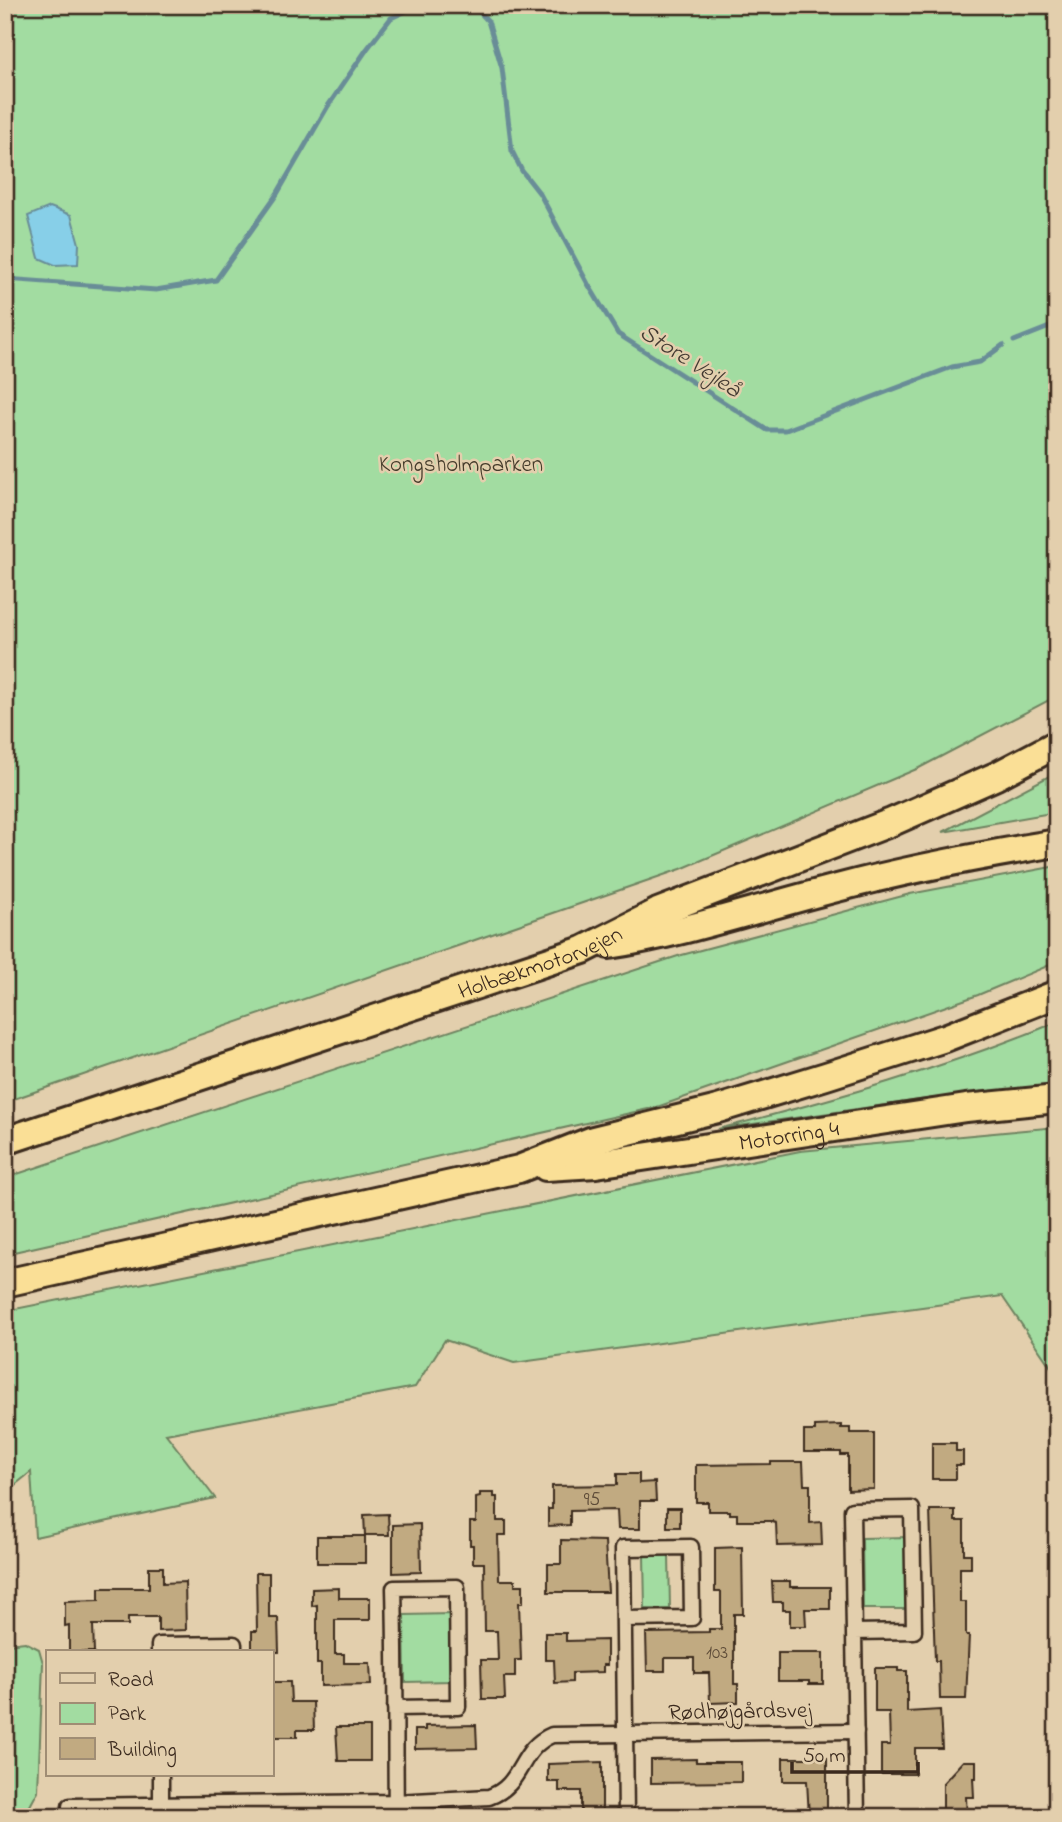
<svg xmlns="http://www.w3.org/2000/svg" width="1062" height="1822" font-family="'Indie Flower',sans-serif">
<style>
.green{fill:#a2dca1;stroke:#6e8360;stroke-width:2}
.water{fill:#87cfe8;stroke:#698d97;stroke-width:2}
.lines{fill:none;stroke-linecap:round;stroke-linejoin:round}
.stream{stroke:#698d97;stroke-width:5}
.building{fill:#c1aa81;stroke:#3b2a1e;stroke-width:2}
.street-casing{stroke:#3b2a1e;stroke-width:19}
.highway-casing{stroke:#3b2a1e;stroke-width:32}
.street{stroke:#e3cfad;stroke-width:14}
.highway{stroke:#fadf96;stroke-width:26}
.labels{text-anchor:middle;stroke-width:5;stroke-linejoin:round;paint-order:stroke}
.number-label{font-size:19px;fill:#5c4a37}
.park-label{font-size:23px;fill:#453c2b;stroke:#e3cfad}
.street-label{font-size:23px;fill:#3b2a1e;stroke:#e3cfad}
.water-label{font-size:24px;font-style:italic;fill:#433a32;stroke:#e3cfad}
</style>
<rect width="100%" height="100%" fill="#e3cfad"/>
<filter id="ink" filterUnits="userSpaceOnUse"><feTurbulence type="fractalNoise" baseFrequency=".0143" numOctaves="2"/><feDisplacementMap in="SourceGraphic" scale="14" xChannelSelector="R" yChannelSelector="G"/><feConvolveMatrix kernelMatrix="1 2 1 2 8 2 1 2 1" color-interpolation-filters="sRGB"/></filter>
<g filter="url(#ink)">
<g class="green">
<polygon points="5,5 1057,5 1057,696 919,768 681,869 5,1102"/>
<polygon points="1057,772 1057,812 943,832"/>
<polygon points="1057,866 1057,962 978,995 657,1107 5,1254 5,1178 678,956 910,894"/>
<path d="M1057 1022V1084L927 1099 718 1129C832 1100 948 1067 1057 1022Z"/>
<polygon points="1057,1127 1057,1376 1002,1296 514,1363 445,1340 415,1387 166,1434 215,1498 35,1537 31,1472 5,1493 5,1311 800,1151"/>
<polygon points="909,1537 910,1609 863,1609 862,1538"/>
<polygon points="644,1555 669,1555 670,1609 645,1609"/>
<polygon points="451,1614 452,1681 405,1682 404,1615"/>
<polygon points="25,1642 39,1649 43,1663 38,1791 24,1817 5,1817 5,1649 8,1644"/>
</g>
<polygon class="water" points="50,207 71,215 79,244 78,264 55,265 39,258 28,216"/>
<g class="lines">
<g class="stream">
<polyline points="473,5 488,21 502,68 512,151 522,171 540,194 588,284 618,334 767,430 786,430 952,367 980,362 1003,345"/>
<polyline points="5,279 156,290 216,280 277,194 328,106 367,49 391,18 419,5"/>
<polyline points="1014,341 1057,324"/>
</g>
</g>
<g class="building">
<polygon points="841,1425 841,1428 850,1428 850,1433 874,1433 874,1489 848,1490 848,1455 841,1455 841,1452 804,1452 804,1431 815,1431 815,1426"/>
<polygon points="932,1443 956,1443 956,1451 963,1451 963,1465 956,1465 956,1479 932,1479"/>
<polygon points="771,1462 803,1462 804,1485 810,1485 810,1523 821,1522 822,1545 777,1546 776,1523 772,1522 772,1521 737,1521 737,1514 730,1514 730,1511 708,1511 708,1502 696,1502 696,1465 771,1464"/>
<polygon points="617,1474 639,1474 639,1483 655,1482 656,1501 640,1501 640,1529 618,1529 617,1510 570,1511 570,1525 548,1526 548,1509 552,1509 552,1486 617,1485"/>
<polygon points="480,1493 494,1493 494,1497 497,1497 497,1521 506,1521 506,1535 498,1535 499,1580 515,1580 515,1585 523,1585 523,1603 519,1603 521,1660 515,1660 515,1677 504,1677 505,1699 482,1699 481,1660 498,1660 497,1631 485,1631 484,1563 473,1563 473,1545 470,1545 470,1522 476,1522 476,1498 480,1497"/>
<rect x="667" y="1508" width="13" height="19"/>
<polygon points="930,1510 955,1510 955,1521 964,1521 964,1554 971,1554 971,1568 960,1568 960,1602 966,1602 966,1635 969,1635 966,1699 940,1699 939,1661 935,1661"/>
<polygon points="388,1514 389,1535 365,1535 364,1515"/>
<polygon points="420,1524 421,1572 393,1573 393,1525"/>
<rect x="317" y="1536" width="48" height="27"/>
<polygon points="561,1540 605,1541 608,1592 548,1592 548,1564 561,1564"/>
<polygon points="742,1547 743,1614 734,1614 734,1684 738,1684 738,1702 710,1703 709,1673 694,1673 694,1658 665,1658 665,1671 647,1671 646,1633 709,1632 709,1629 721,1629 721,1592 715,1592 715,1548"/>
<polygon points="149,1567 163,1567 163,1583 185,1582 186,1630 158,1631 158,1617 128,1617 128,1625 93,1625 94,1652 69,1652 69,1625 65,1626 65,1601 99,1600 99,1588 149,1588"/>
<polygon points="256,1573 269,1573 269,1618 278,1618 279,1652 252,1652 252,1631 257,1631"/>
<polygon points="772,1581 790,1581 790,1587 830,1587 830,1609 805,1609 806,1626 790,1626 790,1610 783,1610 783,1602 773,1602"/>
<polygon points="339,1588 339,1598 370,1598 370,1620 335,1620 335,1654 344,1654 344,1663 370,1663 371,1685 321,1686 321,1664 317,1664 317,1605 312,1606 312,1589"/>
<polygon points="545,1633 566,1633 566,1641 607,1640 607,1665 603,1665 603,1672 572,1673 572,1682 555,1683 554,1660 545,1660"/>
<polygon points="778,1653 823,1653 823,1684 809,1684 809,1681 778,1681"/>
<polygon points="875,1668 898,1668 898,1671 907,1671 907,1712 940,1710 942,1748 915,1748 915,1774 881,1774 881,1745 890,1745 889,1712 875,1712"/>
<polygon points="271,1682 290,1682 291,1702 313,1702 314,1730 297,1730 297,1737 271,1737"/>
<polygon points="476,1725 477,1748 415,1749 415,1730 425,1730 425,1726"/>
<polygon points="336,1727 370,1727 370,1761 338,1761"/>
<polygon points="783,1758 827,1758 827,1816 809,1816 807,1781 783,1781"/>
<polygon points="696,1759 696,1762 741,1762 741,1782 651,1783 651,1760"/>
<polygon points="963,1761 976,1761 976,1778 973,1778 974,1797 966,1797 967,1817 943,1817 943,1783"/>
<polygon points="602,1762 602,1817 581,1817 581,1791 559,1791 559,1782 548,1782 548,1764"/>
</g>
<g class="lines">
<g class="street-casing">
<g id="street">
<polyline points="624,1619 692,1618 691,1547 623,1548 624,1636 626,1817"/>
<polyline points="854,1632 914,1631 912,1509 852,1510 857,1817"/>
<polyline points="159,1652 159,1645 234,1644 234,1652"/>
<path d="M395 1708 458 1707 457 1587 394 1588C396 1664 395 1741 396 1817"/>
<polyline points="161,1775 161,1817"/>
<path d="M70 1817V1806L396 1802 489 1797C524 1785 518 1749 552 1735L856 1731"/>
</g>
</g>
<g class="highway-casing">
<g id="highway">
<path d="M609 945C686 933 761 907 837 888 909 869 983 855 1057 843"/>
<path id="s1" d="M5 1141 583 950 658 912 892 822 996 776 1057 744"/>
<path id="s2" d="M546 1167 596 1164 966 1108 1057 1099"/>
<polyline points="5,1283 519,1169 593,1140 718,1109 826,1076 945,1038 1057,994"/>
</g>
</g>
<use href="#street" class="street"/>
<use href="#highway" class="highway"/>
</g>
</g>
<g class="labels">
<g class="number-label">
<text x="592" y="1505">95</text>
<text x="717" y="1658">103</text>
</g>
<g class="park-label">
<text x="461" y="471">Kongsholmparken</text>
</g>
<g class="street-label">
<text dy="8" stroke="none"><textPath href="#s1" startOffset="564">Holbækmotorvejen</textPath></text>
<text dy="8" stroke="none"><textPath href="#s2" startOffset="245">Motorring 4</textPath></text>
<text transform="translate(740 1710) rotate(-1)" y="8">Rødhøjgårdsvej</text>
</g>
<g class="water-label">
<text transform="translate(691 360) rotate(33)" y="8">Store Vejleå</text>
</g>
</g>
<rect width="1062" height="1822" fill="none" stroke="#e3cfad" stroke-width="28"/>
<rect x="14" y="14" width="1034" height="1794" fill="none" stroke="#3b2a1e" stroke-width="2.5" filter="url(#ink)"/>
<rect x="46" y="1650" width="228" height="126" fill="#e3cfad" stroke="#a08d74" stroke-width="2"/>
<rect x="60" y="1673" width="35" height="10" fill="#e3cfad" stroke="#a08d74" stroke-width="2"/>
<text x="108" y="1686" font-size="21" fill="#3b2a1e">Road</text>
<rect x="60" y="1703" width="35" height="21" fill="#a2dca1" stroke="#a08d74" stroke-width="2"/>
<text x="108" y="1720" font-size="21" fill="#3b2a1e">Park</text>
<rect x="60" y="1738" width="35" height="21" fill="#c1aa81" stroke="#a08d74" stroke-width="2"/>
<text x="108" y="1756" font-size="21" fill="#3b2a1e">Building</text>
<path d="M792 1762v10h126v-10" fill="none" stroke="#3b2a1e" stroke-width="3.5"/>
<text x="803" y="1762" font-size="21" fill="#3b2a1e" stroke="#e3cfad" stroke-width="5" paint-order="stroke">50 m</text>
</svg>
